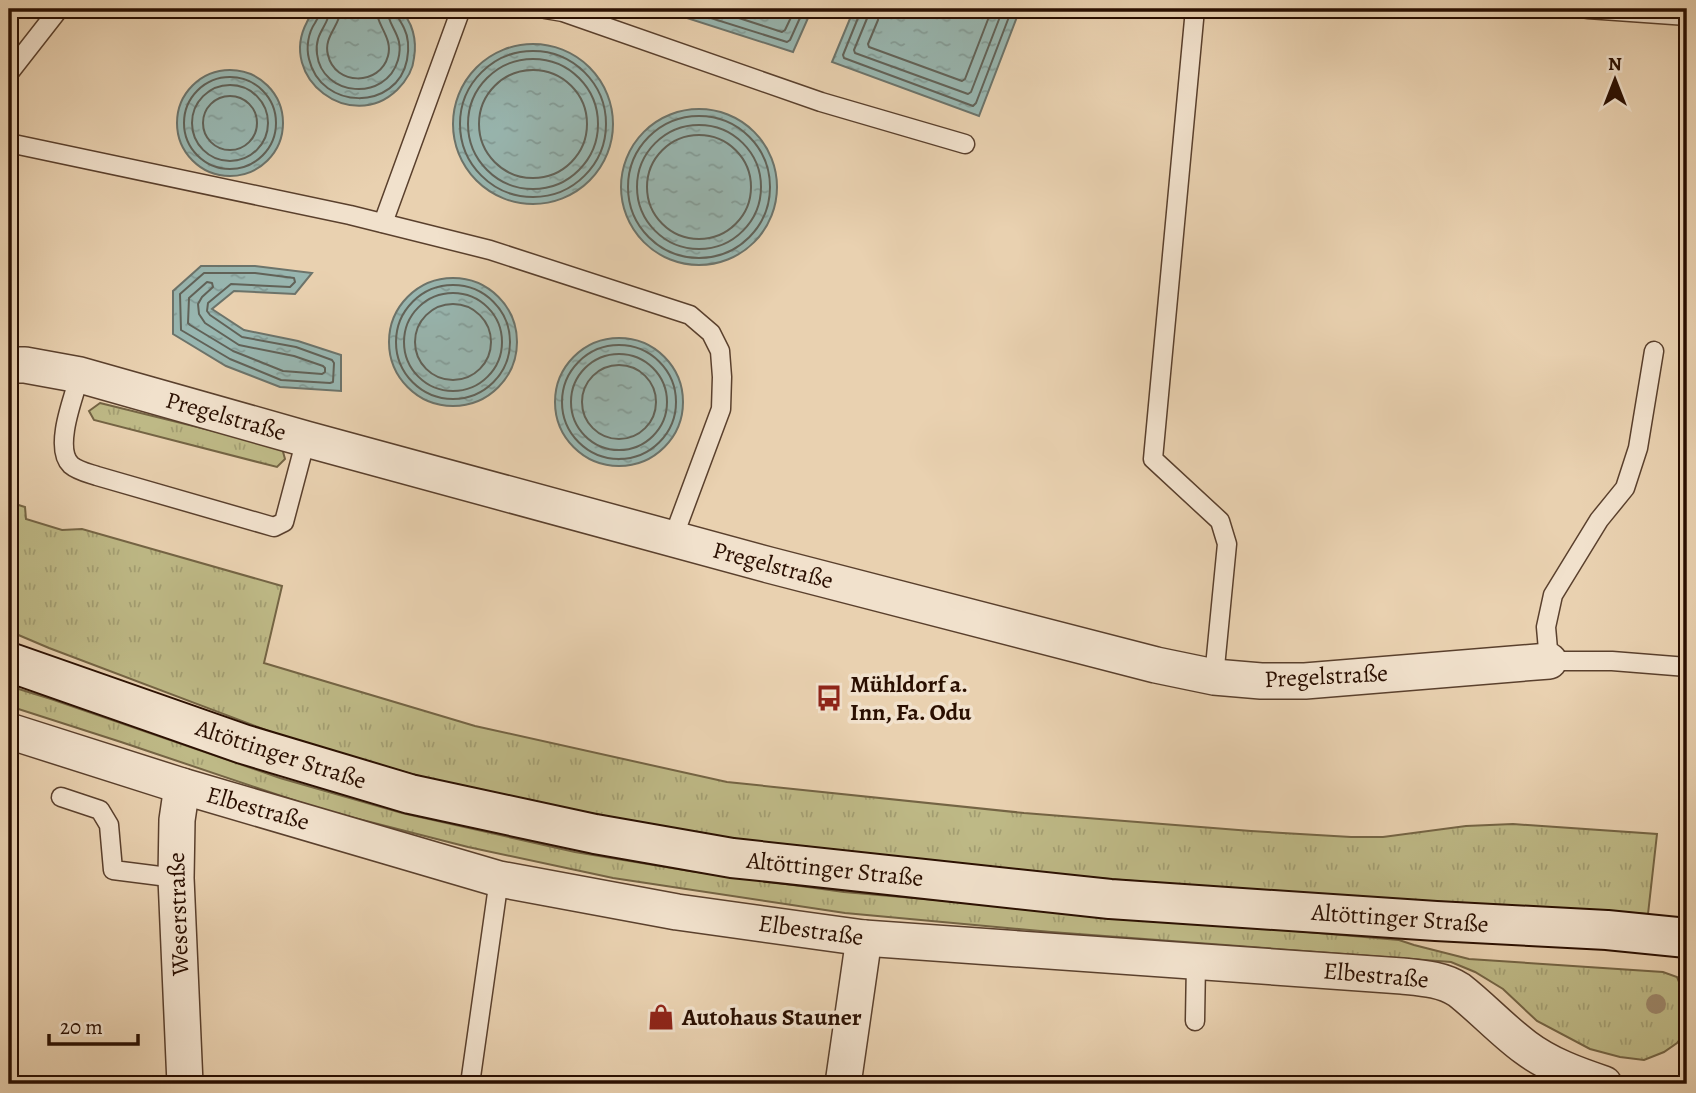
<svg xmlns="http://www.w3.org/2000/svg" width="1696" height="1093" font-family="Alegreya,serif">
<style>
.grass{fill:url(#grass-tufts);stroke:#746444;stroke-width:2}
.water{fill:url(#water-ripples);stroke:#6c736a;stroke-width:2}
.lines{fill:none;stroke-linecap:round;stroke-linejoin:round}
.shore{stroke:#616258;stroke-width:2}
.lane-casing{stroke:#5a402d;stroke-width:21}
.street-casing{stroke:#5a402d;stroke-width:38}
.secondary-casing{stroke:#2a0f01;stroke-width:42}
.lane{stroke:#f1e1cc;stroke-width:18}
.street{stroke:#f1e1cc;stroke-width:35}
.secondary{stroke:#f1e1cc;stroke-width:38}
.tree{fill:#9d876a}
.labels{text-anchor:middle;stroke-width:7;stroke-linejoin:round;paint-order:stroke}
.street-label{font-size:24px;fill:#2a0f01;stroke:#f1e1cc}
.poi-label{font-size:24px;font-weight:bold;fill:#2a0f01;stroke:#f1e1cc;text-anchor:start}
</style>
<defs>
<pattern id="grass-tufts" width="24" height="20" patternUnits="userSpaceOnUse" patternTransform="scale(1.75)"><rect width="24" height="20" fill="#beb986"/><path d="M3 7l-1-3M5 7V3M7 7l1-3M15 17l-1-3M17 17v-4M19 17l1-3" fill="none" stroke="#a39e72"/></pattern>
<pattern id="water-ripples" width="26" height="14" patternUnits="userSpaceOnUse" patternTransform="scale(1.75)"><rect width="26" height="14" fill="#98b6b0"/><path d="M2 4q2-2 4 0t4 0M15 11q2-2 4 0t4 0" fill="none" stroke="#839b96"/></pattern>
</defs>
<rect width="100%" height="100%" fill="#e9d1b0"/>
<filter id="stains"><feTurbulence type="fractalNoise" baseFrequency=".00286" numOctaves="4"/><feColorMatrix values="0 0 0 0 .2 0 0 0 0 .09 0 0 0 0 .02 0 0 0 .5 -.17"/></filter>
<radialGradient id="worn" r=".72"><stop offset=".6" stop-color="#630" stop-opacity="0"/><stop offset="1" stop-color="#630" stop-opacity=".3"/></radialGradient>
<g class="grass">
<polygon points="100,403 282,448 285,459 277,467 94,420 89,411"/>
<polygon points="9,502 25,507 26,519 62,530 82,529 282,586 264,663 475,726 727,782 1024,813 1251,831 1351,837 1383,837 1466,826 1513,824 1657,834 1648,914 1259,891 823,856 475,792 295,741 49,648 9,631"/>
<polygon points="9,686 51,699 280,778 402,813 575,852 690,871 844,892 1399,940 1414,945 1469,959 1663,972 1677,977 1683,992 1687,1013 1684,1034 1677,1043 1664,1052 1644,1060 1620,1057 1590,1049 1537,1021 1503,989 1475,972 1451,962 1051,932 845,913 613,878 468,847 323,810 121,742 9,706"/>
</g>
<g class="water">
<path d="M316 9H399C413 21 417 41 414 58 413 71 406 81 397 90 351 134 277 78 307 22 309 17 313 13 316 9Z"/>
<polygon points="659,9 812,9 793,52"/>
<polygon points="854,9 1020,9 979,116 832,62"/>
<circle cx="533" cy="124" r="80"/>
<circle cx="230" cy="123" r="53"/>
<circle cx="699" cy="187" r="78"/>
<polygon points="201,266 255,266 312,273 295,294 234,291 212,309 244,330 298,341 341,355 341,391 280,387 226,366 173,334 173,291"/>
<circle cx="453" cy="342" r="64"/>
<circle cx="619" cy="402" r="64"/>
</g>
<g class="lines">
<g class="shore">
<path d="M321 9C321 15 318 17 315 23 308 33 306 48 309 59 321 111 397 111 407 60 409 49 409 38 404 28 401 21 396 16 395 9"/>
<path d="M330 9C329 26 314 33 317 54 322 97 386 102 398 60 405 35 388 28 387 9"/>
<path d="M341 9C340 26 323 37 328 55 335 86 380 86 388 56 393 38 377 26 376 9"/>
<polyline points="682,9 787,42 790,40 804,9"/>
<polyline points="711,9 782,32 785,30 795,9"/>
<polyline points="860,9 860,13 843,55 844,58 973,106 976,103 1012,9"/>
<polyline points="869,9 868,16 854,50 855,53 968,94 971,92 1003,9"/>
<polyline points="879,9 878,20 868,44 869,47 962,81 965,79 992,9"/>
<circle cx="533" cy="124" r="73"/>
<circle cx="533" cy="124" r="65"/>
<circle cx="533" cy="124" r="54"/>
<circle cx="230" cy="123" r="46"/>
<circle cx="230" cy="123" r="38"/>
<circle cx="230" cy="123" r="27"/>
<circle cx="699" cy="187" r="71"/>
<circle cx="699" cy="187" r="62"/>
<circle cx="699" cy="187" r="52"/>
<polygon points="204,273 255,273 294,278 295,282 290,287 231,284 208,303 207,311 210,315 242,337 296,347 332,360 334,363 333,382 330,383 281,380 230,359 181,330 180,294"/>
<polygon points="207,282 212,283 213,287 202,297 198,304 199,314 205,323 239,345 294,356 323,366 325,368 325,372 322,374 283,371 233,351 190,325 188,323 189,298"/>
<circle cx="453" cy="342" r="57"/>
<circle cx="453" cy="342" r="49"/>
<circle cx="453" cy="342" r="38"/>
<circle cx="619" cy="402" r="57"/>
<circle cx="619" cy="402" r="48"/>
<circle cx="619" cy="402" r="37"/>
</g>
<g class="lane-casing">
<g id="lane">
<polyline points="545,9 563,12 821,102 965,144"/>
<polyline points="1195,9 1153,459 1220,521 1227,544 1214,677"/>
<polyline points="1588,9 1687,16"/>
<polyline points="9,73 59,9"/>
<polyline points="9,143 350,215 490,250 690,315 711,333 720,351 722,377 721,409 673,538"/>
<polyline points="383,223 461,9"/>
<polyline points="1654,351 1638,448 1625,488 1599,520 1553,595 1546,627 1549,661 1612,661 1687,667"/>
<path d="M80 375C74 396 53 448 71 465 78 471 88 473 97 476L274 527 284 522 306 439"/>
<polyline points="61,797 100,810 109,825 113,870 176,878"/>
<polyline points="1195,1021 1196,962"/>
<polyline points="470,1084 499,879"/>
</g>
</g>
<g class="street-casing">
<g id="street">
<polyline points="9,365 25,365 80,375 306,439 769,565 1156,665 1214,677 1261,681 1305,681 1549,661"/>
<path d="M9 731 182 786 499 879 677 912 864 938 1402 976C1422 978 1442 979 1459 990 1482 1008 1502 1030 1525 1047 1549 1065 1577 1075 1604 1084"/>
<polyline points="182,786 177,820 176,878 185,1084"/>
<polyline points="843,1084 864,938"/>
</g>
</g>
<g class="secondary-casing">
<polyline id="secondary" points="9,662 243,744 410,794 595,834 732,858 1110,899 1436,921 1607,930 1687,938"/>
</g>
<use href="#lane" class="lane"/>
<use href="#street" class="street"/>
<use href="#secondary" class="secondary"/>
</g>
<circle class="tree" cx="1656" cy="1004" r="10"/>
<defs>
<g id="bus-bare" transform="scale(2.1)"><path d="M-5-6H5V4H4V6H2V4H-2V6H-4V4H-5ZM-3.5-4V0h7V-4ZM-3.5 1.2v1.5H-2V1.2ZM2 1.2v1.5H3.5V1.2Z" fill="#8f2418" stroke="#f1e1cc" stroke-width="2.5" paint-order="stroke"/></g>
<g id="shop-bare" transform="scale(2.1)"><path d="M-5-2.5h2.3a2.7 3.5 0 0 1 5.4 0H5L5.5 6h-11ZM-1.5-2.5h3a1.5 2.3 0 0 0-3 0Z" fill="#8f2418" stroke="#f1e1cc" stroke-width="2.5" paint-order="stroke"/></g>
</defs>
<g fill-rule="evenodd">
<use href="#bus-bare" x="829" y="698"/>
<use href="#shop-bare" x="661" y="1017"/>
</g>
<g class="labels">
<g class="street-label">
<text transform="translate(226 416) rotate(16)" y="8">Pregelstraße</text>
<text transform="translate(773 565) rotate(15)" y="8">Pregelstraße</text>
<text transform="translate(1326 676) rotate(-3)" y="8">Pregelstraße</text>
<text transform="translate(281 754) rotate(18)" y="8">Altöttinger Straße</text>
<text transform="translate(258 808) rotate(16)" y="8">Elbestraße</text>
<text transform="translate(835 869) rotate(6)" y="8">Altöttinger Straße</text>
<text transform="translate(178 914) rotate(-92)" y="8">Weserstraße</text>
<text transform="translate(1400 918) rotate(4)" y="8">Altöttinger Straße</text>
<text transform="translate(811 930) rotate(8)" y="8">Elbestraße</text>
<text transform="translate(1376 975) rotate(5)" y="8">Elbestraße</text>
</g>
<g class="poi-label">
<text x="850" y="692">Mühldorf a.<tspan x="850" dy="28">Inn, Fa. Odu</tspan></text>
<text x="682" y="1025">Autohaus Stauner</text>
</g>
</g>
<rect width="1696" height="1093" fill="none" stroke="#e9d1b0" stroke-width="35"/>
<rect x="10" y="10" width="1675" height="1072" fill="none" stroke="#2a0f01" stroke-width="3.5"/>
<rect x="18" y="18" width="1661" height="1058" fill="none" stroke="#2a0f01" stroke-width="2"/>
<g transform="translate(1615 80)" stroke="#f1e1cc" stroke-width="5" paint-order="stroke">
<path d="M0-5L12 26L0 18L-12 26Z" fill="#2a0f01"/>
<text y="-10" font-size="19" font-weight="bold" text-anchor="middle" fill="#2a0f01">N</text>
</g>
<path d="M49 1034v10h89v-10" fill="none" stroke="#2a0f01" stroke-width="3.5"/>
<text x="60" y="1034" font-size="21" fill="#2a0f01" stroke="#f1e1cc" stroke-width="5" paint-order="stroke">20 m</text>
<rect width="100%" height="100%" filter="url(#stains)"/>
<rect width="100%" height="100%" fill="url(#worn)"/>
</svg>
